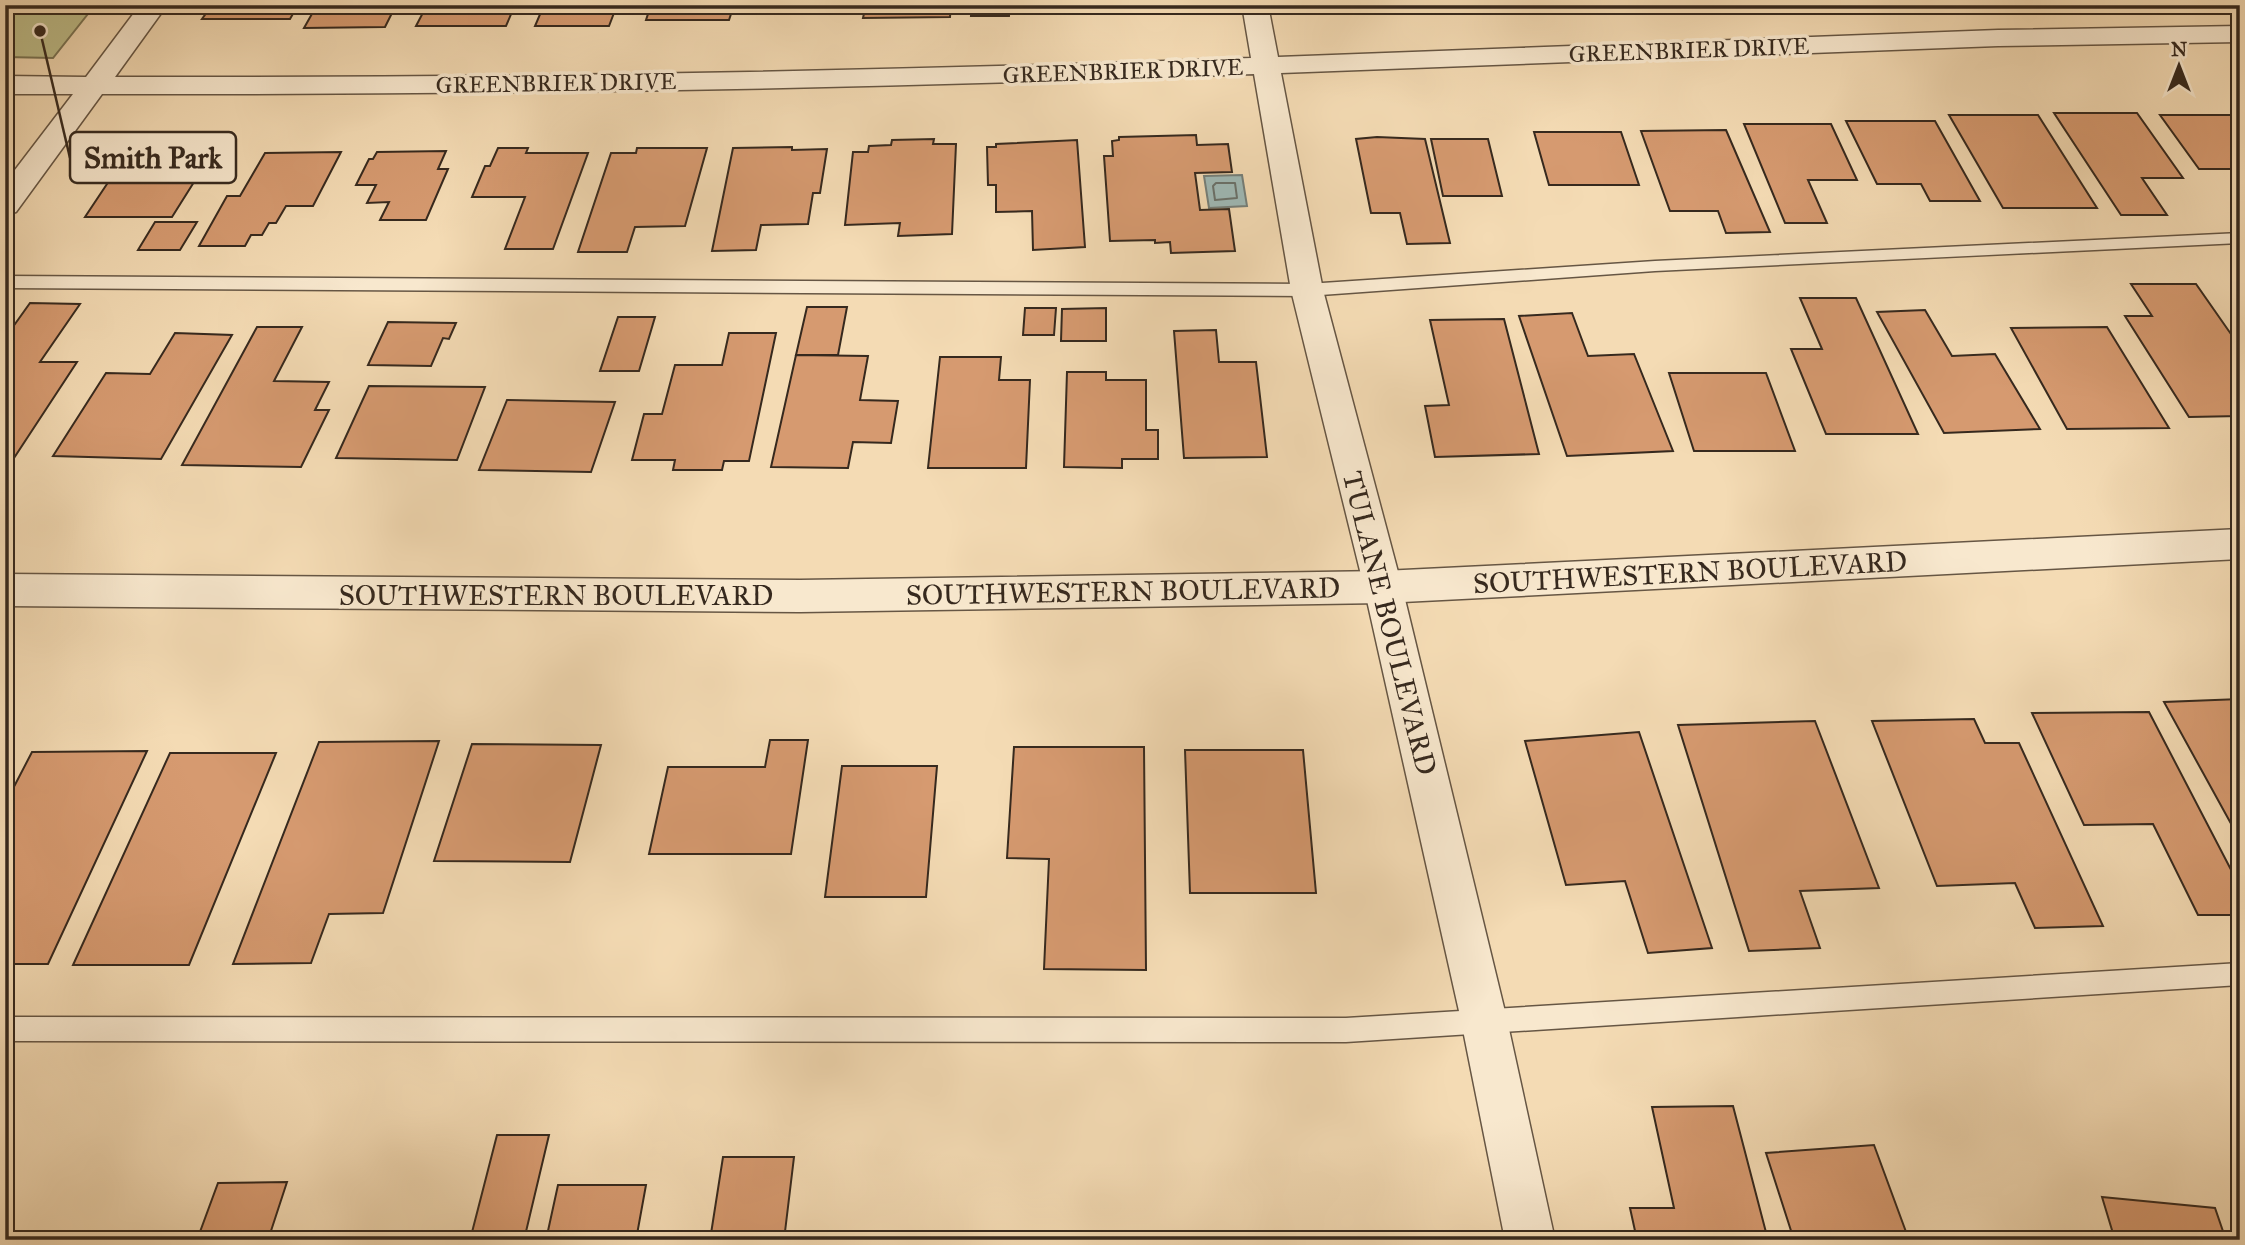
<svg xmlns="http://www.w3.org/2000/svg" width="2245" height="1245" font-family="'IM FELL Great Primer',serif">
<style>
.green{fill:#bfbf8b;stroke:#7a7454;stroke-width:2}
.water{fill:#9fb9b6;stroke:#757f79;stroke-width:2}
.lines{fill:none;stroke-linecap:round;stroke-linejoin:round}
.shore{stroke:#6a716a;stroke-width:2}
.building{fill:#d69a70;stroke:#36291e;stroke-width:2}
.service-casing{stroke:#665644;stroke-width:3}
.minor-casing{stroke:#665644;stroke-width:3}
.tertiary-casing{stroke:#665644;stroke-width:3}
.service{fill:#f8e8ce;fill-rule:evenodd}
.minor{fill:#f8e8ce;fill-rule:evenodd}
.tertiary{fill:#f8e8ce;fill-rule:evenodd}
.labels{text-anchor:middle;stroke-width:7;stroke-linejoin:round;paint-order:stroke}
.far-street-label{font-size:23px;fill:#36291e;stroke:#f8e8ce}
.street-label{font-size:28px;fill:#36291e;stroke:#f8e8ce}
.leader{fill:none;stroke:#36291e;stroke-width:2.5}
.callout-dot{fill:#36291e;stroke:#f8e8ce;stroke-width:2.5}
.callout{fill:#f8e8ce;stroke:#36291e;stroke-width:2.5}
.callout-label{font-size:30px;text-anchor:middle;font-weight:bold;fill:#36291e}
</style>
<rect width="100%" height="100%" fill="#f4dbb4"/>
<filter id="stains"><feTurbulence type="fractalNoise" baseFrequency=".00286" numOctaves="4"/><feColorMatrix values="0 0 0 0 .2 0 0 0 0 .09 0 0 0 0 .02 0 0 0 .5 -.17"/></filter>
<radialGradient id="worn" r=".72"><stop offset=".6" stop-color="#630" stop-opacity="0"/><stop offset="1" stop-color="#630" stop-opacity=".3"/></radialGradient>
<polygon class="green" points="5,5 95,5 53,58 5,57"/>
<polygon class="water" points="1242,175 1247,206 1209,208 1204,176"/>
<g class="lines">
<polygon class="shore" points="1216,183 1235,183 1237,198 1215,200 1213,186"/>
</g>
<g class="building">
<polygon points="212,5 298,5 290,19 202,19"/>
<polygon points="317,5 396,5 385,27 304,28"/>
<polygon points="427,5 515,5 506,26 416,26"/>
<polygon points="544,5 617,5 609,26 535,26"/>
<polygon points="651,5 734,5 729,20 646,20"/>
<polygon points="866,5 951,5 950,17 863,18"/>
<polygon points="972,5 1010,5 1009,16 971,16"/>
<polygon points="1080,5 1182,5 1183,12 1080,14"/>
<polygon points="2054,113 2137,113 2183,178 2142,178 2167,215 2121,215"/>
<polygon points="1949,115 2038,115 2097,208 2003,208"/>
<polygon points="2160,115 2240,115 2240,169 2199,169"/>
<polygon points="1846,121 1935,121 1980,201 1930,201 1921,184 1877,184"/>
<polygon points="1744,124 1831,124 1857,180 1808,180 1827,223 1785,223"/>
<polygon points="1726,130 1770,232 1726,233 1718,211 1670,211 1641,131"/>
<polygon points="1534,132 1621,132 1639,185 1549,185"/>
<polygon points="1196,135 1197,145 1228,144 1232,172 1195,173 1200,210 1229,209 1235,251 1171,253 1170,242 1155,243 1155,240 1110,241 1104,156 1113,156 1112,141 1119,140 1119,137"/>
<polygon points="1377,137 1425,139 1450,243 1407,244 1400,213 1371,213 1356,139"/>
<polygon points="934,139 933,144 956,144 952,234 898,236 900,223 845,225 853,152 868,152 869,146 891,145 892,140"/>
<polygon points="1431,139 1488,139 1502,196 1443,196"/>
<polygon points="1077,140 1085,247 1033,250 1032,211 996,212 996,185 988,185 987,147 996,147 996,144"/>
<polygon points="792,147 792,150 827,149 820,193 813,193 808,224 761,225 756,250 712,251 733,148"/>
<polygon points="498,148 528,148 526,153 588,153 553,249 505,249 525,197 472,197 485,166 490,166"/>
<polygon points="637,148 707,148 685,226 635,227 627,252 578,252 611,153 636,153"/>
<polygon points="446,151 438,169 448,169 426,220 380,220 389,202 367,203 376,185 356,185 369,159 373,159 377,152"/>
<polygon points="341,152 313,206 286,206 276,223 269,223 262,235 251,235 245,246 199,246 227,196 240,196 265,153"/>
<polygon points="127,154 211,155 172,217 85,217"/>
<polygon points="155,222 197,222 180,250 138,250"/>
<polygon points="2131,284 2196,284 2240,347 2240,416 2189,417 2125,316 2152,316"/>
<polygon points="1800,298 1856,298 1918,434 1826,434 1791,349 1822,349"/>
<polygon points="30,303 80,304 40,362 77,362 12,461 5,461 5,338"/>
<polygon points="807,307 847,307 838,355 796,355"/>
<polygon points="1025,308 1056,308 1054,335 1023,335"/>
<polygon points="1106,308 1106,341 1061,341 1062,309"/>
<polygon points="1925,310 1952,356 1995,354 2040,429 1944,433 1877,312"/>
<polygon points="1572,313 1588,356 1634,354 1673,451 1567,456 1519,316"/>
<polygon points="618,317 655,317 639,371 600,371"/>
<polygon points="1504,319 1539,454 1435,457 1425,406 1449,405 1430,320"/>
<polygon points="388,322 456,323 449,339 443,338 431,366 368,365"/>
<polygon points="257,327 302,327 274,381 329,382 315,410 329,410 301,467 182,465"/>
<polygon points="2107,327 2169,428 2067,429 2011,328"/>
<polygon points="1216,330 1219,362 1256,362 1267,457 1184,458 1174,331"/>
<polygon points="175,333 232,335 161,459 53,456 106,373 150,374"/>
<polygon points="729,333 776,333 749,461 724,461 722,470 673,470 675,460 632,460 644,414 662,414 675,365 722,365"/>
<polygon points="796,355 868,356 860,400 898,401 891,443 853,442 848,468 771,467"/>
<polygon points="940,357 1001,357 999,380 1030,380 1026,468 928,468"/>
<polygon points="1067,372 1106,372 1106,380 1146,380 1146,430 1158,430 1158,459 1122,459 1122,468 1064,467"/>
<polygon points="1669,373 1766,373 1795,451 1694,451"/>
<polygon points="369,386 485,387 457,460 336,458"/>
<polygon points="507,400 615,402 591,472 479,470"/>
<polygon points="2240,699 2240,840 2164,702"/>
<polygon points="2149,712 2240,887 2240,915 2198,915 2153,824 2084,825 2032,713"/>
<polygon points="1974,719 1985,743 2019,743 2103,926 2035,928 2015,883 1937,886 1872,721"/>
<polygon points="1815,721 1879,888 1800,891 1820,948 1749,951 1678,725"/>
<polygon points="1639,732 1712,948 1648,953 1625,881 1566,885 1525,741"/>
<polygon points="770,740 808,740 791,854 649,854 668,767 765,767"/>
<polygon points="439,741 383,913 329,914 311,963 233,964 319,742"/>
<polygon points="472,744 601,745 570,862 434,861"/>
<polygon points="1014,747 1144,747 1146,970 1044,969 1049,859 1007,858"/>
<polygon points="1185,750 1303,750 1316,893 1190,893"/>
<polygon points="147,751 48,964 5,964 5,804 32,752"/>
<polygon points="170,753 276,753 189,965 73,965"/>
<polygon points="842,766 937,766 926,897 825,897"/>
<polygon points="1733,1106 1768,1240 1637,1240 1630,1208 1674,1208 1652,1107"/>
<polygon points="497,1135 549,1135 524,1240 470,1240"/>
<polygon points="1874,1145 1909,1240 1794,1240 1766,1153"/>
<polygon points="723,1157 794,1157 784,1240 710,1240"/>
<polygon points="287,1182 268,1240 197,1240 218,1183"/>
<polygon points="558,1185 646,1185 636,1240 546,1240"/>
<polygon points="2102,1197 2215,1208 2226,1240 2115,1240"/>
</g>
<g class="lines">
<g class="service-casing">
<g id="service">
<polygon points="2240,233 2240,243 1655,271 1307,296 5,288 5,276 1307,284 1655,261"/>
<polygon points="2240,963 2240,985 1346,1042 5,1041 5,1017 1346,1018"/>
</g>
</g>
<g class="minor-casing">
<path id="minor" d="M140 5H167L115 77C494 78 872 72 1251 58L1242 5H1268L1278 57 1998 30 2240 26V42L1998 46 1281 73 1323 290 1402 587 1507 1020 1555 1240H1505L1461 1020 1364 587 1291 290 1254 74C870 89 486 95 102 94L16 212 5 215V183L73 94H5V76L86 77Z"/>
</g>
<g class="tertiary-casing">
<polygon id="tertiary" points="2240,529 2240,559 1383,603 800,612 5,606 5,574 800,580 1383,571"/>
</g>
<use href="#service" class="service"/>
<use href="#minor" class="minor"/>
<use href="#tertiary" class="tertiary"/>
</g>
<g class="labels">
<g class="far-street-label">
<text transform="translate(1689 50) rotate(-2)" y="8">GREENBRIER DRIVE</text>
<text transform="translate(1123 71) rotate(-2)" y="8">GREENBRIER DRIVE</text>
<text transform="translate(556 83) rotate(-1)" y="8">GREENBRIER DRIVE</text>
</g>
<g class="street-label">
<text transform="translate(1690 572) rotate(-3)" y="10">SOUTHWESTERN BOULEVARD</text>
<text transform="translate(1123 591) rotate(-1)" y="10">SOUTHWESTERN BOULEVARD</text>
<text x="556" y="605">SOUTHWESTERN BOULEVARD</text>
<text transform="translate(1390 623) rotate(76)" y="10">TULANE BOULEVARD</text>
</g>
</g>
<path class="leader" d="M40 31L70 158"/>
<circle class="callout-dot" cx="40" cy="31" r="7"/>
<rect class="callout" x="70" y="132" width="166" height="51" rx="7"/>
<g class="callout-label">
<text x="153" y="168">Smith Park</text>
</g>
<rect width="2245" height="1245" fill="none" stroke="#f4dbb4" stroke-width="28"/>
<rect x="7" y="7" width="2231" height="1231" fill="none" stroke="#36291e" stroke-width="3.5"/>
<rect x="14" y="14" width="2217" height="1217" fill="none" stroke="#36291e" stroke-width="2"/>
<g transform="translate(2179 66)" stroke="#f8e8ce" stroke-width="5" paint-order="stroke">
<path d="M0-5L12 26L0 18L-12 26Z" fill="#36291e"/>
<text y="-10" font-size="19" font-weight="bold" text-anchor="middle" fill="#36291e">N</text>
</g>
<rect width="100%" height="100%" filter="url(#stains)"/>
<rect width="100%" height="100%" fill="url(#worn)"/>
</svg>
